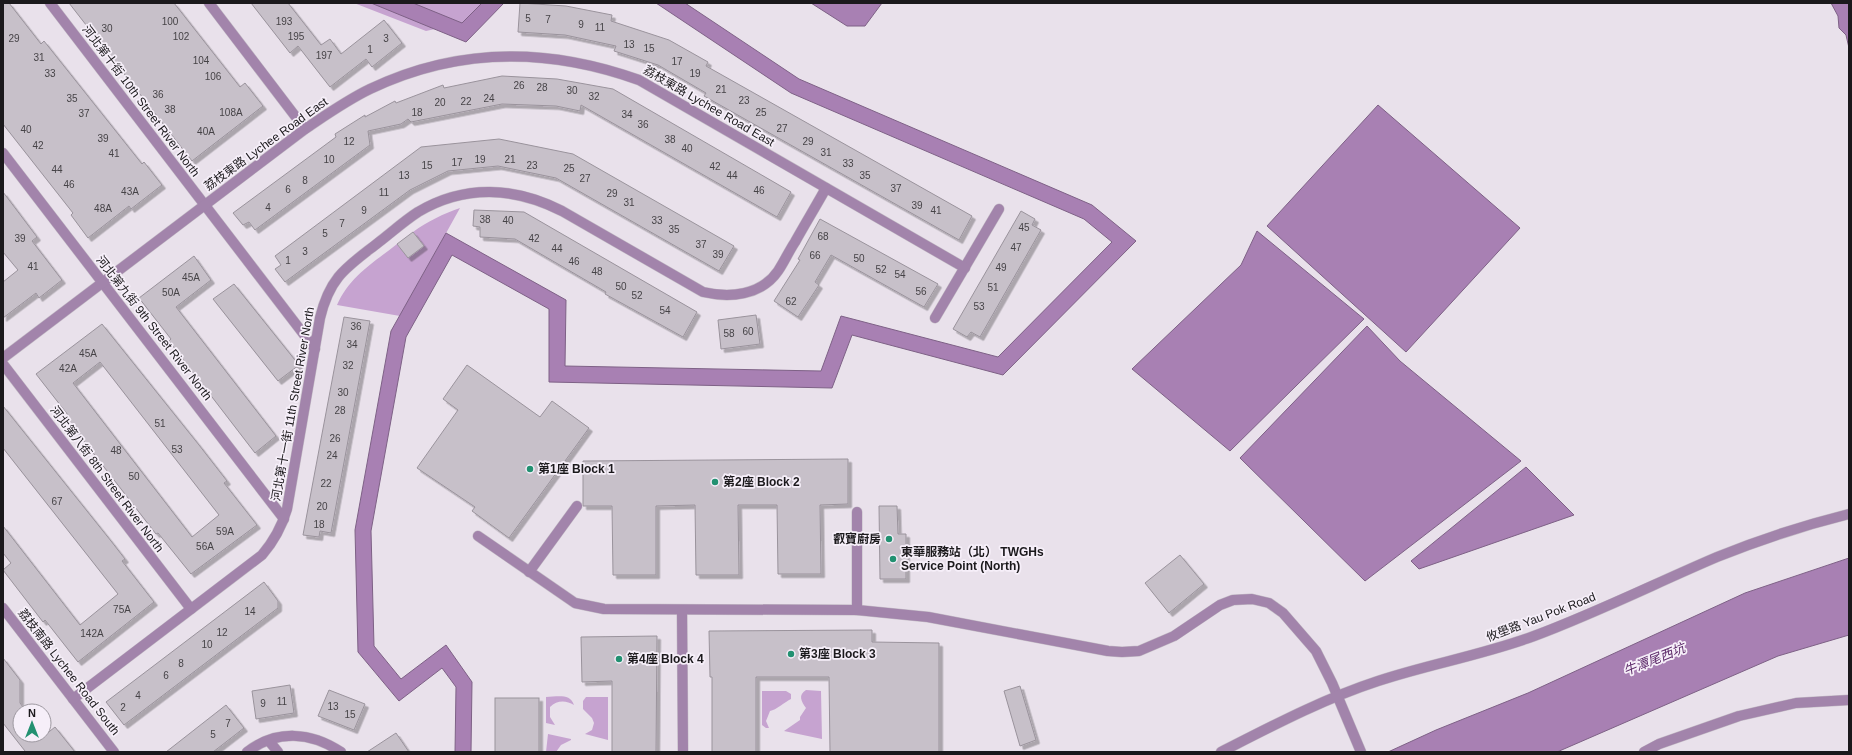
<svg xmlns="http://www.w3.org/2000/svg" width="1852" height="755" font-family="Arial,'Noto Sans TC',sans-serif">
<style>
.green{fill:#c6a3d0}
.water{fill:#a880b3;stroke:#7e6186}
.building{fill:#c7c0c9;stroke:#9a939c;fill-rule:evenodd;filter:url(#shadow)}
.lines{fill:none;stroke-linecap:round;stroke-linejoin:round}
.minor-casing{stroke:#c4bdc6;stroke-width:11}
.minor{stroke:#a284ab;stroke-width:10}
.poi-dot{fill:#229171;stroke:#f6eff9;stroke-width:1.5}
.labels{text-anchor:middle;stroke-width:3.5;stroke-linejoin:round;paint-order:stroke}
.number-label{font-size:10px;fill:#464347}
.street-label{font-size:12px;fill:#1b191c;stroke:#f6eff9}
.poi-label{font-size:12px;font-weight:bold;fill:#1b191c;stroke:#f6eff9;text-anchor:start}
.water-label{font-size:13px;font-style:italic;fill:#5b2868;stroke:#f6eff9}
</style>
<defs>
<filter id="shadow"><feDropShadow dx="3.5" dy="3.5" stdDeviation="0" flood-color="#0004"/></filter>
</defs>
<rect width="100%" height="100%" fill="#e9e1eb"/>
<g class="green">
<polygon points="354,3 482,3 462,23 426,31"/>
<path d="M460 208 400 316 337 305C350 276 373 263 397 244L408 258 424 246 413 232C428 221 443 214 460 208Z"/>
<path d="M806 690 821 691 822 739 784 731 800 720V717L806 708C801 701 798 695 806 690Z"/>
<path d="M762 691H786L791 694V699C785 702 776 710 770 711L766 721 769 728H766L762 725Z"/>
<path d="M546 697C557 697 570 693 574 705 566 700 557 700 550 707V717L555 725 546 723Z"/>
<polygon points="586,697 608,697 608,740 585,734 592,730 594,723 592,718 583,709 583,701"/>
<polygon points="548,734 571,739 571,740 561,745 556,752 546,752"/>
</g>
<g class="water">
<polygon points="371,3 413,3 462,23 482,3 504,3 466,42"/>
<polygon points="656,3 685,3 799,79 1092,205 1136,241 1003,375 852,335 832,388 549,382 549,309 452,255 406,337 371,531 374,646 401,679 446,645 472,682 471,752 455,752 456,687 442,668 399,701 358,652 355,530 391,331 446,233 566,300 565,366 821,371 841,316 998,357 1112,242 1084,219 791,93"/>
<polygon points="811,3 882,3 865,26 847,26"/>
<polygon points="1831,3 1849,3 1849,48 1846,35 1839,28 1838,16"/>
<polygon points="1378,105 1520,228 1406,352 1267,226"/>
<polygon points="1257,231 1364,319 1230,451 1132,369 1241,265"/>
<polygon points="1367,326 1400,361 1521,461 1365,581 1240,458"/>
<polygon points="1526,467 1574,515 1419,569 1411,561"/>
<polygon points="1849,558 1849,635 1778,656 1557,752 1388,752 1436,730 1528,693 1745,593"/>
</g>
<g class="building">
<polygon points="3,3 9,3 41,44 44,41 142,164 144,162 162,185 131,209 129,206 88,238 71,215 73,213 3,124"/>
<polygon points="69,3 174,3 240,87 245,83 263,106 192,161"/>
<polygon points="251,3 288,3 321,45 330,39 341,54 384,20 402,43 372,67 366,59 330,87 298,46 290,53"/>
<polygon points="520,3 566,6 612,15 611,21 669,40 708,62 706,66 972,216 959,240 704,96 706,93 658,65 614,51 616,46 565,35 518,32"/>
<polygon points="502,76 557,79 613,89 791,192 777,217 581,105 580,111 556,106 502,104 411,122 408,119 401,124 368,131 370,145 255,230 249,222 243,225 233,213 336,137 335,134 365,115 365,117 395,101 396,103 443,85 444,88"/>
<polygon points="499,139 573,154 734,246 719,271 556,178 498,166 448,171 410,190 285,282 275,269 281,265 275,256 421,147"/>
<polygon points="3,192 37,237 32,241 62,280 39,298 36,293 3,318 3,282 18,270 3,252"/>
<polygon points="474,210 524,212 697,312 683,337 605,294 606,292 515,239 480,237 480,227 473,226"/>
<polygon points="1021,211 1035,219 1032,225 1041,230 980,337 971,332 967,337 953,329"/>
<polygon points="820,219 938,284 924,307 831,255 815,282 819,285 798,317 774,301 800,260 798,259"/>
<polygon points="413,232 424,246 408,258 397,244"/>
<polygon points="194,256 211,280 176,307 276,436 255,453 169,341 171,339 139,298"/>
<polygon points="234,284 299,365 278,381 213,299"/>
<polygon points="756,315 760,344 721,349 718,320"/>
<polygon points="344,317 370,321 331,533 320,531 319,537 303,535"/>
<path d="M102 324 199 445 227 481 224 483 257 525 191 574 158 533 156 534 97 458 65 417 68 415 36 374ZM100 362 219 515 192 537 73 383Z"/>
<polygon points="467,365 540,417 552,401 589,428 509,538 472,511 475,507 417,468 458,410 443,399"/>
<polygon points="3,406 111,541 125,559 122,561 154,602 78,662 45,620 43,622 3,570 11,563 3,553 3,526 80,625 118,594 3,448"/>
<polygon points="848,459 848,504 820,505 821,574 778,574 777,505 738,505 739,575 696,575 695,505 656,506 656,575 613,575 612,506 583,506 583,461"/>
<polygon points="879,506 897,506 898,534 906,534 906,579 880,579"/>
<polygon points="1180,555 1204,584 1169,613 1145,583"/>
<polygon points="264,582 278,601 278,608 124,725 106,702"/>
<polygon points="872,630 872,642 939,643 939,752 830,752 829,677 756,677 756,752 712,752 712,677 710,677 709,631"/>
<polygon points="657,636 656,752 612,752 612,681 582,682 581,637"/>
<polygon points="3,658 20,680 20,703 26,711 20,711 20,735 44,735 44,733 45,735 55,727 75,752 24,752 25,751 3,723"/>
<polygon points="290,685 294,713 256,719 252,691"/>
<polygon points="1020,686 1036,740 1020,746 1004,691"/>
<polygon points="329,690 365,704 354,730 318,716"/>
<rect x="495" y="698" width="44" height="54"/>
<polygon points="226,705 244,728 213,752 166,752"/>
<polygon points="396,733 409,752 367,752"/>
</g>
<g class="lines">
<g class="minor-casing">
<g id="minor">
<polyline points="50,3 315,349"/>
<polyline points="209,3 305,129"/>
<polyline points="3,153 284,519"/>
<polyline points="935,318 999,209"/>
<path d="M3 358 305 129C326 115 347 100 370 89 458 47 547 47 639 80L965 268"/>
<polyline points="3,364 191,609"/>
<polyline points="857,512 857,610"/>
<polyline points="478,536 575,603 604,609 857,610 928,617 1108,651 1122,652 1139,651 1174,636 1220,605 1233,600 1252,599 1269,603 1283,613 1316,651 1332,683 1361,752"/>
<polyline points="529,572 577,506"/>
<polyline points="3,608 114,752"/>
<polyline points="682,610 683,752"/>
<path d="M73 699 262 555C274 541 282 526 287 509L320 318C330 276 347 267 379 242 392 232 404 221 418 212 465 184 515 187 562 211L703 292C729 298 761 296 778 271 784 262 789 251 795 242 805 224 816 206 826 188"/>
<polyline points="269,741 278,752"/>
<path d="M247 752C277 729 311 732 341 752"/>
<path d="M1221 752C1272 726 1323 699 1378 681 1429 664 1483 655 1534 636 1596 613 1656 583 1717 557 1759 540 1805 525 1849 514"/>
<polyline points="1644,752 1659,744 1739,716 1796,703 1849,700"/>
</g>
</g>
<use href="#minor" class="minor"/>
</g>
<g class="poi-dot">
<circle cx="530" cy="469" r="4"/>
<circle cx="715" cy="482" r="4"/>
<circle cx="889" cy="539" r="4"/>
<circle cx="893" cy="559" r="4"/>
<circle cx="791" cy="654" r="4"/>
<circle cx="619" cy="659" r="4"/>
</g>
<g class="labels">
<g class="number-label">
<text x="528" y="22">5</text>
<text x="548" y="23">7</text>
<text x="170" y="25">100</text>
<text x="284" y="25">193</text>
<text x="581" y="28">9</text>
<text x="600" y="31">11</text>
<text x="107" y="32">30</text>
<text x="181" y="40">102</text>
<text x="296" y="40">195</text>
<text x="14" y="42">29</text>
<text x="386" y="42">3</text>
<text x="629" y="48">13</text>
<text x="649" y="52">15</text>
<text x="370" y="53">1</text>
<text x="324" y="59">197</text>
<text x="39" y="61">31</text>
<text x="201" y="64">104</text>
<text x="677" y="65">17</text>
<text x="50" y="77">33</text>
<text x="695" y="77">19</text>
<text x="213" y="80">106</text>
<text x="519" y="89">26</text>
<text x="542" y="91">28</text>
<text x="721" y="93">21</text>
<text x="572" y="94">30</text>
<text x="158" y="98">36</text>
<text x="594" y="100">32</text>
<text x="72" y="102">35</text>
<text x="489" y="102">24</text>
<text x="744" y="104">23</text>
<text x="466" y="105">22</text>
<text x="440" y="106">20</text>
<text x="170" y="113">38</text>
<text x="231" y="116">108A</text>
<text x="417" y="116">18</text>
<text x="761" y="116">25</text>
<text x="84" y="117">37</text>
<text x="627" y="118">34</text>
<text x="643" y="128">36</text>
<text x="782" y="132">27</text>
<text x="26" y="133">40</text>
<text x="206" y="135">40A</text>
<text x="103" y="142">39</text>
<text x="670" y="143">38</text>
<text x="349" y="145">12</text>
<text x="808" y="145">29</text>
<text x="38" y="149">42</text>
<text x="687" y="152">40</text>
<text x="826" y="156">31</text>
<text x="114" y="157">41</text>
<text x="329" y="163">10</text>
<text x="480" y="163">19</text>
<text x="510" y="163">21</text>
<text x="457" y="166">17</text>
<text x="848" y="167">33</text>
<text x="427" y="169">15</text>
<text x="532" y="169">23</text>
<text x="715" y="170">42</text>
<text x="569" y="172">25</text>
<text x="57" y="173">44</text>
<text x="404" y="179">13</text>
<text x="732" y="179">44</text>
<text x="865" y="179">35</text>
<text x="585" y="182">27</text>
<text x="305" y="184">8</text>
<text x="69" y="188">46</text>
<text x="896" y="192">37</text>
<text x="288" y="193">6</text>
<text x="759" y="194">46</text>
<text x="130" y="195">43A</text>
<text x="384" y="196">11</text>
<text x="612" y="197">29</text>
<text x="629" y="206">31</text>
<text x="917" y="209">39</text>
<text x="268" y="211">4</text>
<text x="103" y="212">48A</text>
<text x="364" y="214">9</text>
<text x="936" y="214">41</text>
<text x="485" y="223">38</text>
<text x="508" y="224">40</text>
<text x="657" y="224">33</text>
<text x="342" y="227">7</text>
<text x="1024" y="231">45</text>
<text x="674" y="233">35</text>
<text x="325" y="237">5</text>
<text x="823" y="240">68</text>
<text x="20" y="242">39</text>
<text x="534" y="242">42</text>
<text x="701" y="248">37</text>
<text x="1016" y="251">47</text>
<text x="557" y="252">44</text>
<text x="305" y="255">3</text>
<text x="718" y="258">39</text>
<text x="815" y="259">66</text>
<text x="859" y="262">50</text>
<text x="288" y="264">1</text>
<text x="574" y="265">46</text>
<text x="33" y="270">41</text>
<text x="1001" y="271">49</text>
<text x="881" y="273">52</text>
<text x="597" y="275">48</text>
<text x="900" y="278">54</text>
<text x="191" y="281">45A</text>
<text x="621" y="290">50</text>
<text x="993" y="291">51</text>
<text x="921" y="295">56</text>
<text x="171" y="296">50A</text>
<text x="637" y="299">52</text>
<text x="791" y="305">62</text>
<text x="979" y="310">53</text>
<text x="665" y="314">54</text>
<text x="356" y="330">36</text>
<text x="748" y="335">60</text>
<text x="729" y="337">58</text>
<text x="352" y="348">34</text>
<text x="88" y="357">45A</text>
<text x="348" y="369">32</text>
<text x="68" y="372">42A</text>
<text x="343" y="396">30</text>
<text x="340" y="414">28</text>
<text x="160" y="427">51</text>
<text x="335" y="442">26</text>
<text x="177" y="453">53</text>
<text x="116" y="454">48</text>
<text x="332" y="459">24</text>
<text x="134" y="480">50</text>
<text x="326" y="487">22</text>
<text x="57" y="505">67</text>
<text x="322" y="510">20</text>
<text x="319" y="528">18</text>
<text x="225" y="535">59A</text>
<text x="205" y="550">56A</text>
<text x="122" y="613">75A</text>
<text x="250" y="615">14</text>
<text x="222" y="636">12</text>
<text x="92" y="637">142A</text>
<text x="207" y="648">10</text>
<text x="181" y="667">8</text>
<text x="166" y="679">6</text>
<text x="138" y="699">4</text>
<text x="282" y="705">11</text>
<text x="263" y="707">9</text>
<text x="333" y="710">13</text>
<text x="123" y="711">2</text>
<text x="350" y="718">15</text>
<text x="228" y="727">7</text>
<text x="213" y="738">5</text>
</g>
<g class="street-label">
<text transform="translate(141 101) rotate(53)" y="4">河北第十街 10th Street River North</text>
<text transform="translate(709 106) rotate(30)" y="4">荔枝東路 Lychee Road East</text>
<text transform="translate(266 144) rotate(-36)" y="4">荔枝東路 Lychee Road East</text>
<text transform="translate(154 328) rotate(52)" y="4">河北第九街 9th Street River North</text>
<text transform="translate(293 404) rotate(-80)" y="4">河北第十一街 11th Street River North</text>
<text transform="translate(107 479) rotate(53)" y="4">河北第八街 8th Street River North</text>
<text transform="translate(1541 617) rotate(-21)" y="4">攸壆路 Yau Pok Road</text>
<text transform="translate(69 672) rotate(52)" y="4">荔枝南路 Lychee Road South</text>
</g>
<g class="poi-label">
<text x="538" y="473">第1座 Block 1</text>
<text x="723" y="486">第2座 Block 2</text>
<text x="881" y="543" text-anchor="end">叡寶廚房</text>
<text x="901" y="556">東華服務站（北） TWGHs<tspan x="901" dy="14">Service Point (North)</tspan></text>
<text x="799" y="658">第3座 Block 3</text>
<text x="627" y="663">第4座 Block 4</text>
</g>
<g class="water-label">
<text transform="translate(1654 659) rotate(-22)" y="5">牛潭尾西坑</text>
</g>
</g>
<rect width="1852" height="755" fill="none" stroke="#1b191c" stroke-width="8"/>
<g transform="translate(32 723)"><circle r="19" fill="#f6eff9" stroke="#9e99a1"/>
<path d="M0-3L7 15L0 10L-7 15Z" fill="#229171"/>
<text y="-6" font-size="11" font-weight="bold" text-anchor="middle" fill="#1b191c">N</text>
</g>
</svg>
